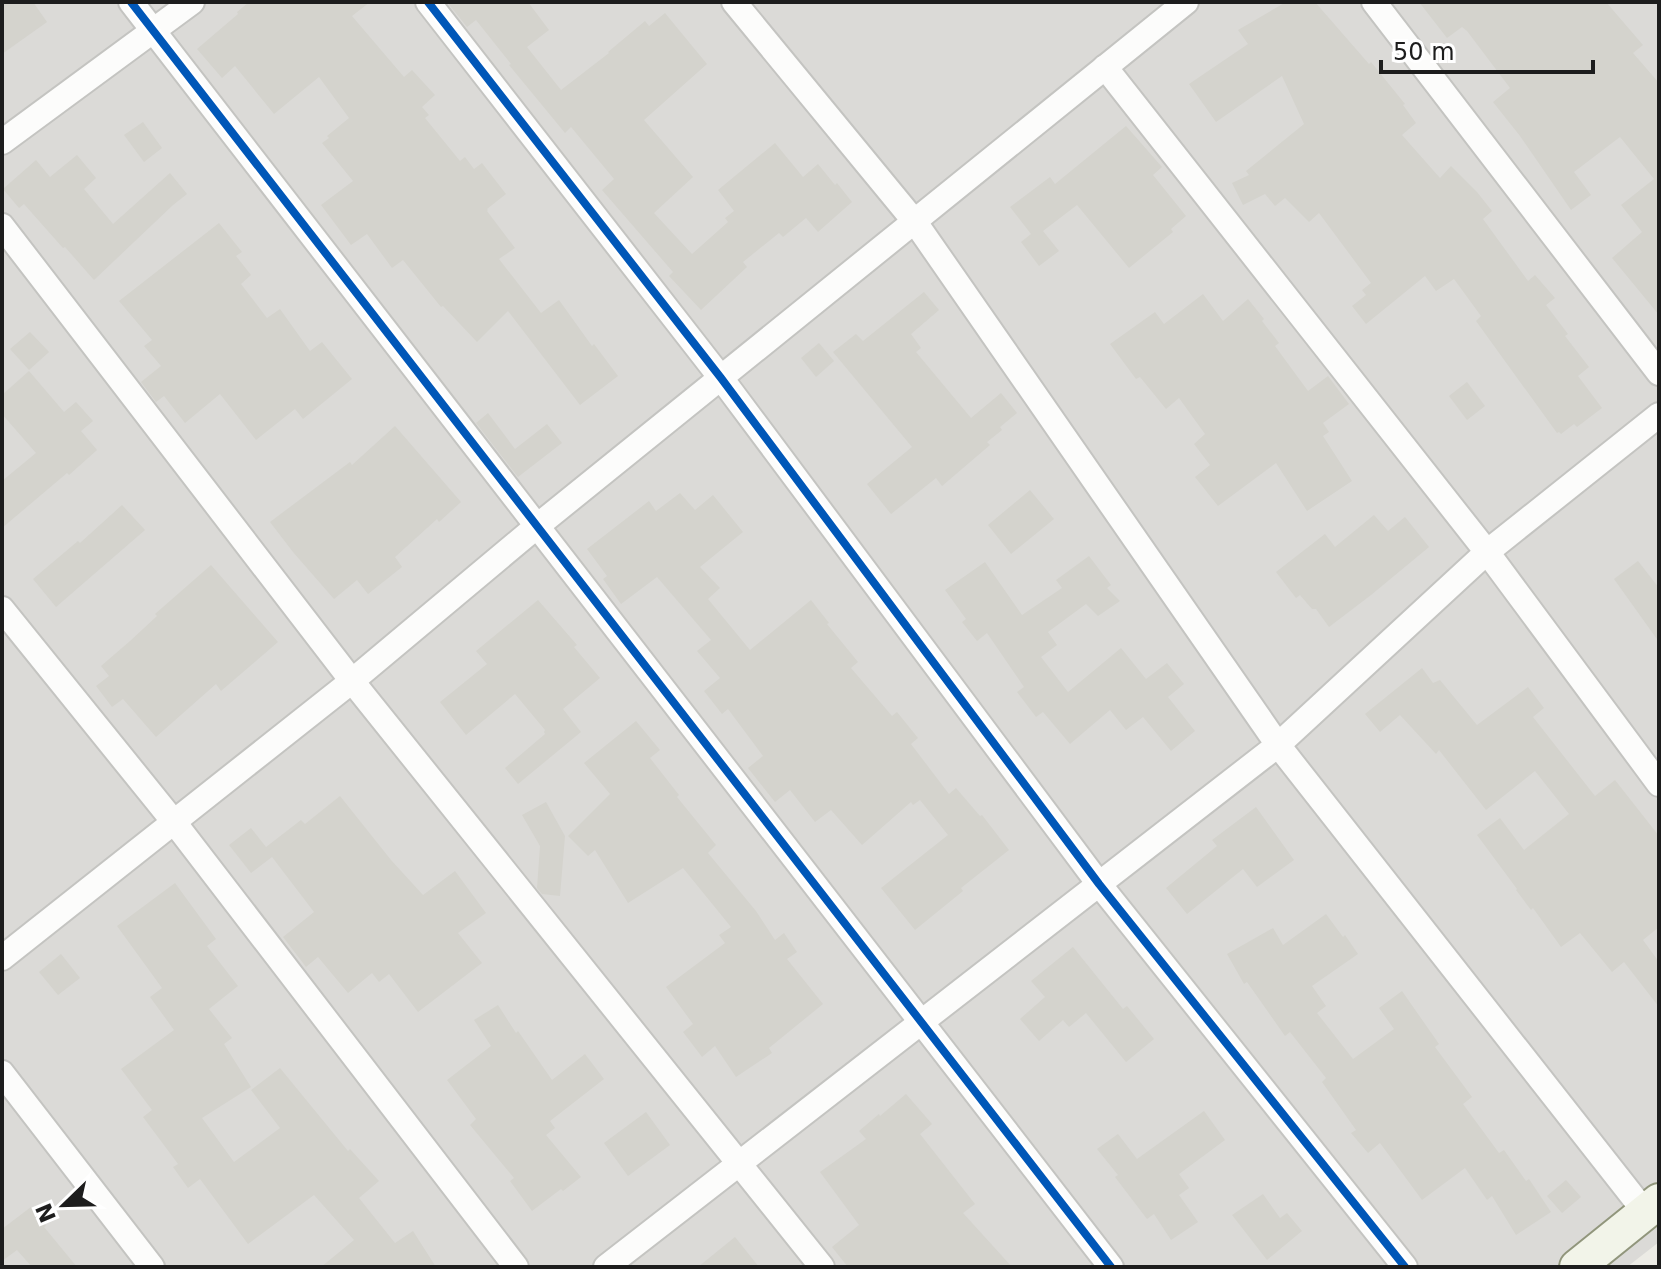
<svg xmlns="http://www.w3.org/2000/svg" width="1661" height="1269" font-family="'DejaVu Sans',sans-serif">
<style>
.residential{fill:#dbdad7}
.building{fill:#d4d3cd}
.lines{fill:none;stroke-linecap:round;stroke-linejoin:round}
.street-casing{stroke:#c4c4c1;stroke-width:28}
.secondary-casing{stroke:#91967c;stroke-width:38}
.street{stroke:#fcfcfb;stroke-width:24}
.secondary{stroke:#f2f4e9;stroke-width:34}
.cycleway-casing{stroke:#fff;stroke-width:13}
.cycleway{stroke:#0057b8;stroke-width:8}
</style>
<rect width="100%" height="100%" fill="#ecebe5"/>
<polygon class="residential" points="2,2 1659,2 1659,1242 1627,1267 2,1267"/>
<g class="building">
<polygon points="2,2 33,2 47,22 2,54"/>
<polygon points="249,2 370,2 352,16 404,77 412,70 435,95 422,107 429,115 425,118 460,161 465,157 474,169 482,163 506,194 487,209 488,210 487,211 515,248 499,259 541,313 559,300 592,346 594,344 618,376 580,405 508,311 477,342 443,306 441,307 403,260 392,268 367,234 351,245 321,205 353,181 322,143 329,138 327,136 349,118 319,77 274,114 235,66 222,78 197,49 238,14 237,12"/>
<polygon points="447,2 528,2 549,30 527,47 561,90 609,53 608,52 645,21 649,26 665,13 707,64 644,120 693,177 654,213 692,254 728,222 725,218 734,211 718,190 775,143 803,177 818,164 835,185 837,183 852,202 818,232 806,218 783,237 779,233 743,262 747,267 701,310 669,276 673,272 602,190 614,179 571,127 565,133 509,65 511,64 476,20 467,27"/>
<polygon points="1286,2 1315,2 1369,64 1371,62 1405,104 1403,105 1416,123 1402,135 1440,178 1451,166 1477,192 1492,211 1483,219 1528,281 1535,275 1555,298 1546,305 1568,334 1565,336 1589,367 1578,376 1602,408 1577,427 1574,424 1561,434 1559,432 1557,433 1476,321 1481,316 1454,279 1436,291 1425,276 1366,324 1352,306 1366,295 1362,290 1371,283 1319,213 1309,222 1285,198 1275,206 1265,194 1243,205 1232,183 1249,175 1246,171 1304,124 1282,76 1216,122 1189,84 1248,44 1238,30"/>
<polygon points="1419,2 1606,2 1643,45 1633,53 1659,83 1659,315 1612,258 1642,232 1621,205 1654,179 1620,137 1574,172 1591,195 1571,210 1520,136 1493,102 1510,88 1467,31 1462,27 1447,38"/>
<polygon points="143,122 162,148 144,162 124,135"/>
<polygon points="1126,126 1162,167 1153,175 1186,216 1171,229 1173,232 1129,268 1077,205 1043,231 1059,251 1039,266 1021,242 1031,234 1010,207 1050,177 1055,184"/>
<polygon points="77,155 96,178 84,189 113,224 170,173 187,194 173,205 94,280 65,247 63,248 24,204 19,208 3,189 36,160 50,177"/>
<polygon points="219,223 242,252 236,256 251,275 241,284 267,318 280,309 310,351 322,342 352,379 303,419 295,409 256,440 220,394 185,423 164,396 156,402 141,382 161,366 144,346 152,340 119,301"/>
<polygon points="924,292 939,310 911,334 921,348 916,352 971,418 1001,393 1017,413 1000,427 1002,430 987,442 990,445 942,486 936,478 891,514 867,484 912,447 833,352 856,334 863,341"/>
<polygon points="1203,294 1223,321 1248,299 1264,319 1262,321 1279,343 1275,346 1308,391 1328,376 1349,404 1323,423 1329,432 1323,436 1352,481 1307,511 1276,463 1218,506 1195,477 1210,465 1194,444 1205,434 1179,398 1166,409 1140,377 1136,379 1110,344 1155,312 1164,324"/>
<polygon points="30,332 49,352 29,370 10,349"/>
<polygon points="819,343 834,361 816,377 801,358"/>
<polygon points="29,371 64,412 76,402 93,421 81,431 97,450 69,475 67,473 2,528 2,481 36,453 2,414 2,395"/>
<polygon points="1467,382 1485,406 1467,420 1449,396"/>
<polygon points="488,413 515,449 547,424 562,443 518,477 476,423"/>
<polygon points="395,426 461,502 439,522 437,519 395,557 402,567 368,594 357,580 334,599 293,552 270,522 350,462 352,465"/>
<polygon points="1030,490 1054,519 1011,554 988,525"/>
<polygon points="680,493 695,510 713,495 743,532 700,567 720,588 708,599 750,650 811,600 829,623 827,624 858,662 851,668 892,716 897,712 918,738 911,744 949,794 956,788 980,816 982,815 1009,850 961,888 963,891 915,930 881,888 948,835 920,800 913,805 911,802 862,845 831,810 815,822 790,790 775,802 748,768 763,756 728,709 722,714 704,691 720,678 697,651 711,640 657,577 621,604 603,579 607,576 587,549 649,501 656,511"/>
<polygon points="122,505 145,530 56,607 33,579 78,541 80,543"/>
<polygon points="1374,515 1388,531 1405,517 1429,547 1371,595 1329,627 1316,609 1312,609 1300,595 1296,598 1276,572 1325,534 1335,547"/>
<polygon points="1089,556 1111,585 1107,588 1120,601 1098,616 1086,604 1048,632 1057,645 1041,657 1068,692 1121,648 1146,679 1167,663 1184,684 1168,697 1195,731 1171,751 1143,717 1126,730 1110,710 1070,744 1043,712 1036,717 1017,692 1024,687 987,633 977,641 962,622 966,619 945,590 985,562 1022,615 1062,588 1056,580"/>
<polygon points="1638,561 1659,588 1659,642 1614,579"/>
<polygon points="211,565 278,642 221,691 216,684 156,737 123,699 112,707 96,686 109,676 101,666 130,641 157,616 155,614"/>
<polygon points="538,600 577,645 574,647 600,678 563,709 581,732 518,784 505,768 545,734 544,732 545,730 515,694 466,735 440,702 487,664 476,651"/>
<polygon points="1422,668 1433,683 1440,680 1477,725 1528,687 1544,708 1533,717 1595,796 1615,780 1659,836 1659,927 1643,940 1659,962 1659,1007 1624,962 1612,972 1580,933 1561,947 1533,908 1531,910 1516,890 1517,889 1477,835 1500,818 1524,850 1569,814 1535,771 1486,810 1439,750 1436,754 1400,715 1380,732 1365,714"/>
<polygon points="636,721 660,750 650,758 679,795 677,797 716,845 708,853 756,911 775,940 784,933 797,952 787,959 823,1004 769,1048 772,1053 736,1077 715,1046 702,1057 683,1032 693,1024 666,987 725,943 719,935 731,927 683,868 628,903 595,850 588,856 568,836 610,794 584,763"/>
<polygon points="340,796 391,860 423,895 455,871 486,913 458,933 482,963 418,1012 389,974 379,982 372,973 348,993 318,957 306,967 283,937 314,912 272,857 251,873 229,845 251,828 266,847 301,820 305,824"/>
<polygon points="546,802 565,836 560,896 542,894 537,888 540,846 522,815"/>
<polygon points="1256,807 1294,860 1257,887 1243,869 1187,914 1166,888 1217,846 1212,840"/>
<polygon points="175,883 216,939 207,946 238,986 209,1009 232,1038 224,1044 251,1087 202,1118 234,1162 280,1128 251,1090 280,1068 348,1151 350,1149 379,1181 359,1198 395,1243 413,1231 436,1267 321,1267 354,1240 314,1195 248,1244 200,1179 188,1188 173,1167 178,1164 143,1117 152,1110 121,1069 174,1030 150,997 162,988 117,926"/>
<polygon points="1326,914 1343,937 1345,935 1358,954 1312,986 1326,1006 1317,1013 1353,1059 1394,1029 1379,1008 1402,991 1439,1044 1435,1047 1472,1097 1463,1104 1499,1153 1504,1150 1526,1181 1529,1179 1551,1212 1516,1235 1492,1196 1487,1200 1465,1168 1422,1200 1380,1143 1368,1153 1351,1133 1356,1130 1322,1082 1326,1078 1290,1032 1285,1036 1247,982 1244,984 1227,954 1273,928 1283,945"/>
<polygon points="1073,947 1123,1009 1127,1006 1154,1039 1126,1062 1086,1013 1069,1027 1063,1020 1039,1041 1020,1019 1045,997 1031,981"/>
<polygon points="61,954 80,978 58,995 39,972"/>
<polygon points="498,1005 516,1033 518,1031 552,1080 585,1054 604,1079 550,1121 555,1128 546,1135 581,1177 563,1191 561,1189 532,1211 510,1181 514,1178 470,1125 476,1119 447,1080 491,1046 474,1020"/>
<polygon points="906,1094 932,1124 920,1134 975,1204 963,1213 1012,1267 848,1267 832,1247 859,1225 820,1172 866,1139 859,1131 879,1114 880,1116"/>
<polygon points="1204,1111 1225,1140 1179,1174 1189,1188 1179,1195 1198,1222 1171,1240 1154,1214 1147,1219 1115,1177 1118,1175 1097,1149 1118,1134 1137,1159"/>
<polygon points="646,1112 670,1145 628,1176 604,1143"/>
<polygon points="1566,1180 1581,1197 1562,1213 1547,1196"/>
<polygon points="1263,1194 1280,1218 1287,1213 1302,1231 1267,1260 1232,1215"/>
<polygon points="31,1207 46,1226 44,1227 77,1267 32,1267 17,1250 2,1261 2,1229"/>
<polygon points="735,1237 759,1267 698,1267"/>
</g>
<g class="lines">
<g class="street-casing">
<g id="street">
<polyline points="131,2 1111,1267"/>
<polyline points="428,2 721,378 1099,884 1405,1267"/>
<polyline points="734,2 915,222 1278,745 1645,1212"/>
<polyline points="1374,2 1659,373"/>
<polyline points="1105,67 1487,552 1659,784"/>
<polyline points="2,142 192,2"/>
<polyline points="2,226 352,681 822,1267"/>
<polyline points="2,609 174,822 516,1267"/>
<polyline points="2,958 352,681 536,527 1186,2"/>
<polyline points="2,1073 152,1267"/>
<polyline points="606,1267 1278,745 1487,552 1659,415"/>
</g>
</g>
<g class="secondary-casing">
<polyline id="secondary" points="1577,1267 1659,1201"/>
</g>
<use href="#street" class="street"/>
<use href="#secondary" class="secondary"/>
<g class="cycleway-casing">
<g id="cycleway">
<polyline points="131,2 1111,1267"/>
<polyline points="428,2 721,378 1099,884 1405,1267"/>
</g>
</g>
<use href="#cycleway" class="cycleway"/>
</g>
<rect width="1661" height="1269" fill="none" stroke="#1d1d1d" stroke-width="8"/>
<g transform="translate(64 1205) rotate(247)" stroke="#ffffff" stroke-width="6" paint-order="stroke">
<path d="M0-6L14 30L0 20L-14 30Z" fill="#1d1d1d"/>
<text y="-12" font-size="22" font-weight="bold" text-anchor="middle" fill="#1d1d1d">N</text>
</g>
<path d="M1381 60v12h212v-12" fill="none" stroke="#1d1d1d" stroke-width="4"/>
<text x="1393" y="60" font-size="24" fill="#1d1d1d" stroke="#ffffff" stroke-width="6" paint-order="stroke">50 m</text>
</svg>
